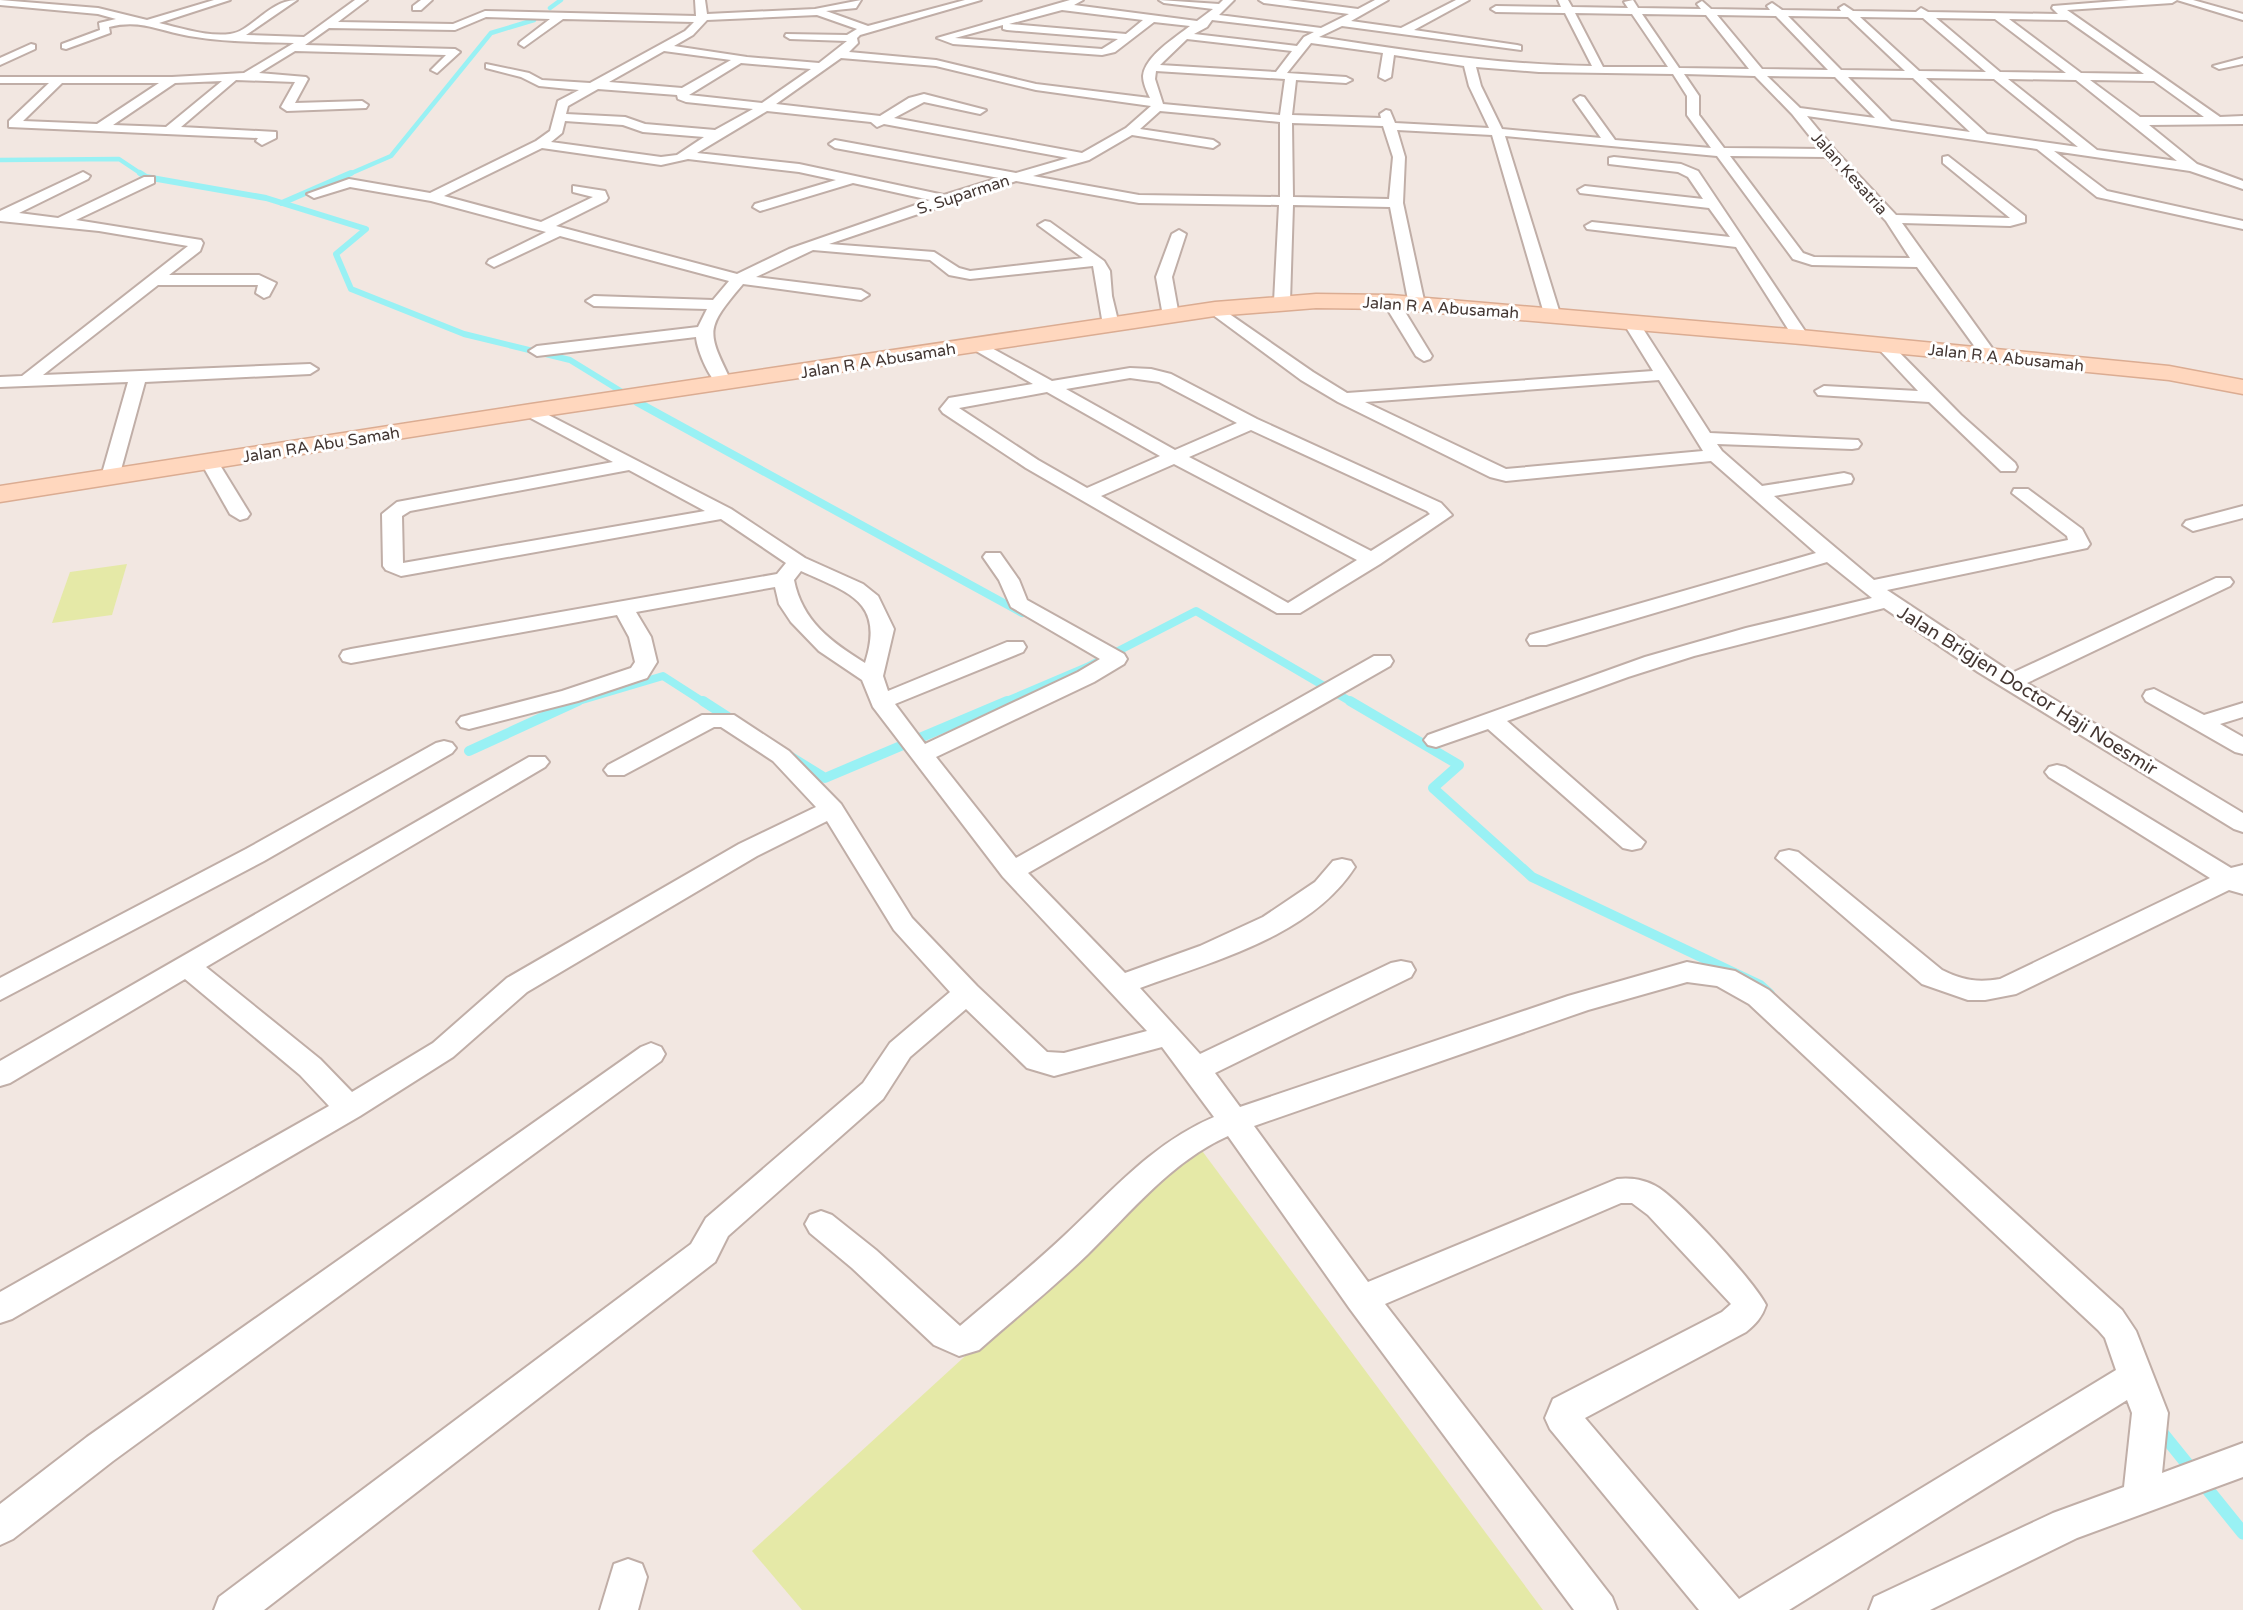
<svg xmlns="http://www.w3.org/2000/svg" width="2243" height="1610" font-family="'Varela Round',sans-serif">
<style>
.green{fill:#e5e9a7}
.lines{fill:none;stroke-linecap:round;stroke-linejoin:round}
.stream-far4{stroke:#99f1f4;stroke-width:4.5}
.stream-far3{stroke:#99f1f4;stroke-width:6}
.stream-far2{stroke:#99f1f4;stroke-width:8}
.stream-far1{stroke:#99f1f4;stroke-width:10}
.stream{stroke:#99f1f4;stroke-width:13}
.street-casing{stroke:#c0aea7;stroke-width:4}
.secondary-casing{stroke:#dbac92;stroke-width:3}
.street{fill:#fff;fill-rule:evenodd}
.secondary{fill:#ffd7be;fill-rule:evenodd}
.labels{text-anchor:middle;stroke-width:6;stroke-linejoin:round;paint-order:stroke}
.far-street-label{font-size:16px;fill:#433632;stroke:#fff}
.street-label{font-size:19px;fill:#433632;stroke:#fff}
</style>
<rect width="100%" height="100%" fill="#f2e7e1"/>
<g class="green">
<polygon points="127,564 112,615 52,623 70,572"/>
<polygon points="1197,1144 1543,1610 802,1610 752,1551"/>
</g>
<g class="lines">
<g class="stream-far4">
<polyline points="550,8 561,0"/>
<polyline points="0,160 119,159 143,175"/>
<polyline points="347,175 391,156 491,33 534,20"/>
</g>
<g class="stream-far3">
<polyline points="140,173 146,177 266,198 366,229 336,254 351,289 464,334 570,360 640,403"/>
<polyline points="282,203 351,173"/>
</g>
<g class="stream-far2">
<polyline points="637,402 1022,613"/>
<polyline points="572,703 663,676 705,703"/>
<polyline points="1002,703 1087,667 1196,611 1353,703"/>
</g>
<g class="stream-far1">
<polyline points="703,701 734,721"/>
<polyline points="1350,701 1459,765 1433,788 1532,877 1760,985 1770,994"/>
<polyline points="469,751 578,701"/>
<polyline points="791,757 825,778 1007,701"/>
</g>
<polyline class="stream" points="2159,1429 2243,1533"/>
<g class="street-casing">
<g id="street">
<path d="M0 0 98 8 147 20 214 0H230L159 23C181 28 208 37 230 34 251 32 269 0 297 0L246 35 304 37 355 0H367L338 22 453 24 485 11 696 16 695 0H705L707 14 815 9 861 0 856 8 826 11 868 26 965 0H981L860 35 857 38 858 43 849 52 936 60 1036 84 1150 98C1147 92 1143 83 1143 76 1145 56 1175 38 1190 26L1154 22 1115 52 1102 55 953 44 937 38 1070 0H1083L1074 5 1197 21 1213 9 1164 3 1159 0 1219 4 1223 0H1234L1219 15 1321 28 1349 14 1264 3 1259 0H1288L1358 9 1375 0H1388L1351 21 1401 28 1456 0H1469L1414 30 1517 45 1521 46V50L1342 26 1319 37C1410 51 1499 65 1592 66L1565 13 1496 12 1491 9 1496 6 1561 7 1558 0H1568L1572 7 1628 8 1624 2 1633 0 1638 8 1701 9 1697 4 1702 1 1711 9 1770 10 1767 6 1772 3 1782 10 1841 11 1839 8 1844 5 1853 11 1916 12 1921 8 1928 12 2058 14 2052 8 2053 6 2129 0H2193L2243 14V20L2177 0 2172 3 2067 10 2220 117 2243 116V124L2149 125 2197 164 2243 181V189L2190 171 2054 151 2107 191 2243 221V229L2097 197 2037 149 1807 116 1835 150 1896 215 2010 218 1943 163V157L1948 156 2025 216V222L2010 226 1902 223 1997 355 1989 360 1983 358 1917 267 1812 265 1793 259 1717 156 1505 136 1561 317 1553 322 1545 317 1492 135 1397 130 1405 157 1403 203 1425 305 1422 308H1412L1409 305 1390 207 1293 205 1290 302 1282 307 1274 302 1279 205 1139 203 1016 181 829 244 934 252 959 268 970 271 1083 258 1038 225 1045 221 1050 222 1104 261 1110 271 1112 296 1119 325 1117 328H1105L1103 325 1093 266 970 279 949 275 930 260 813 250 756 277 861 290 869 295 861 300 743 284C704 330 707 331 732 383L724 388C711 385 697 350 696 337L537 356 529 351 537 346 698 327 707 309 594 306 586 301 594 296 713 300 729 281 560 236 494 267 487 263 489 260 546 232 431 201 350 187 314 198 307 194 349 179 430 193 536 141 550 131 558 101 579 90 539 86 521 77 486 68V64L529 73 542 80 590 83 685 31 694 22 563 19 524 47 519 44 520 42 550 19 486 17 455 30 329 28 305 45 455 49 460 52 437 73 431 70 446 55 295 51 259 73 306 77 308 79 295 103 362 101 368 105 366 108 287 111 281 107 295 82 236 80 181 127 276 132V138L262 145 256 141 258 138 9 127V121L49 83H0V77H172L244 73 294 43C259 42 224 42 189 36 159 31 141 19 109 27L110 33 66 49 62 48V44L100 30 99 23 116 19 98 14 0 5ZM1062 10 1143 20 1126 34 1009 24ZM1575 13 1632 14 1668 67H1603ZM1642 14 1706 15 1749 69 1679 68ZM817 15 857 29 847 35 786 34 785 36 790 39 847 41 819 63 747 57 674 46 693 35 707 20ZM1717 15 1776 16 1828 70 1762 69ZM1788 16 1848 17 1905 71 1841 70ZM1860 17 1923 18 1986 72 1919 71ZM1936 18 1995 19 2066 73 2000 72ZM2009 19 2067 20 2144 74 2081 73ZM1212 20 1314 32 1304 37 1297 46 1194 34 1207 27ZM1003 25V29L1007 30 1118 39 1102 49 955 38ZM1187 39 1292 51 1276 72 1160 65ZM1311 43 1383 53 1379 77 1385 80 1391 77 1394 55 1464 66 1469 86 1489 128 1395 123 1390 111 1386 110 1380 114 1381 118 1292 115 1296 80 1346 83 1352 80 1346 77 1287 73ZM664 51 731 60 682 88 609 82ZM841 58 936 66 1036 90 1151 106 1126 128 1082 153 894 118 924 102 980 114 986 110 924 94 909 98 880 116 776 104ZM741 63 811 69 762 103 689 95ZM1476 67 1539 72 1673 74 1687 96V115L1711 148 1615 140 1584 97 1580 96 1574 100 1601 138 1502 129 1481 86ZM1156 71 1285 79 1280 115 1163 104 1155 79ZM1684 74 1755 76 1792 114 1820 149 1724 148 1699 115V96ZM1767 76 1835 77 1875 118 1800 108ZM1848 77 1913 78 1970 132 1891 121ZM1926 78 1994 79 2078 147 1987 134ZM2008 79 2076 80 2177 161 2097 150ZM2090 80 2154 81 2204 117H2140ZM222 81 166 127 113 125 175 83ZM62 83H159L97 124 23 121ZM598 89 677 95 678 99 686 102 753 109 715 130 645 124 625 117 566 114 568 106ZM767 111 871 122 877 127 884 124 1068 158 1016 173 835 140 829 144 835 148 999 178 944 195 799 164 697 153ZM1160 111 1280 122V197L1139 195 1033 176 1089 160 1132 135 1213 148 1219 144 1213 140 1140 129ZM565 121 623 125 643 132 704 137 677 155 661 157 551 142 562 133ZM1292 123 1383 126 1393 157 1389 199 1293 197ZM542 148 661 165 688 159 799 172 836 180 755 204 753 207 760 211 853 183 930 200 789 249 737 274 556 226 606 201 608 198 605 191 573 186V192L593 197 541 222 444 196ZM1730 156 1826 157 1886 221 1910 258 1814 257 1803 253Z"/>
<polygon points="421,0 432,0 421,10 413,10 413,6"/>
<polygon points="31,44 35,45 35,49 0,65 0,58"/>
<polygon points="2243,58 2243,64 2219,69 2213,66"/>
<polygon points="1614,157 1681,164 1698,171 1809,337 1807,340 1795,340 1736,247 1587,229 1585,226 1592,222 1730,237 1709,208 1580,193 1578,190 1585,186 1703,199 1688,177 1678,172 1609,164 1609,158"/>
<polygon points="83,172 90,176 88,179 19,213 58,218 144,177 154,177 154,183 76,220 201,240 203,243 200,251 169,275 259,275 276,283 269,296 264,298 256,293 258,285 158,285 43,375 310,364 318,369 310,374 145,382 119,477 110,483 101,477 128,382 0,387 0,377 22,376 188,246 99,231 0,221 0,211"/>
<polygon points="1179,230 1186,234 1172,277 1179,316 1171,321 1163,316 1156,277 1172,234"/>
<polygon points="1391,297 1399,302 1432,356 1430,359 1424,361 1416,356 1383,302"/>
<path d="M1215 304 1313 372 1347 393 1653 371 1624 324 1626 321H1638L1710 433 1858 440 1861 444 1858 448 1852 449 1717 444 1722 451 1762 486 1844 473 1851 475 1853 479 1851 483 1774 496 1874 580 2068 540 2067 536 2012 493 2014 489H2028L2082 529 2090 544 2087 548 1887 590 2012 673 2216 578H2230L2233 582 2230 586 2027 683 2243 813V832L2234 829 1978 672 1884 608 1694 656 1628 677 1507 721 1645 842 1641 848 1632 850 1623 848 1488 729 1436 747 1428 745 1424 740 1428 735 1645 657 1746 628 1872 598 1827 562 1546 645H1530L1527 640 1530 635 1816 553 1711 461 1506 481 1490 477 1338 402 1301 380 1209 312 1207 309ZM1659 380 1703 451 1506 469 1365 402Z"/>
<path d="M977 340 1052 381 1130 368 1151 369 1171 374 1257 419 1441 503 1452 515 1380 564 1300 613H1277L1026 468 943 413 940 409 949 398 1033 384 971 348 969 345ZM1130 378 1159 382 1237 423 1175 450 1066 389ZM1047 392 1160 456 1087 488 1038 460 959 408ZM1251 430 1427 511 1430 514 1371 551 1189 457ZM1174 464 1357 560 1288 603 1101 496Z"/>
<polygon points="1883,340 1889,342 1961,415 2015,463 2017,467 2015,471 2001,471 1929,402 1818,395 1815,391 1824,386 1918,391 1875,345"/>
<path d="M531 406 731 509 805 558 863 584 878 596 894 629 883 676 888 691 1007 642H1023L1026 647 1023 652 895 704 925 744 1078 672 1100 659 1011 607 999 580 983 557 986 553H1000L1019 580 1027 600 1124 654 1127 659 1124 664 1094 682 936 757 1016 858 1374 656H1390L1393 661 1390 666 1028 873 1125 973 1200 946 1263 917 1315 882 1333 861 1342 859 1351 861 1355 867C1310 937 1213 961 1140 988L1200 1054 1391 963 1401 961 1411 963 1415 970 1411 977 1215 1073 1240 1107 1568 996 1687 962 1735 971 1769 990 2122 1310 2136 1331 2168 1413 2162 1473 2243 1443V1477L2077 1538 1930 1610H1869L1874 1597 2053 1513 2124 1487 2132 1413 2127 1400 1789 1610H1699L1550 1429 1545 1418 1553 1399 1722 1312 1731 1304 1648 1215 1632 1203H1621L1385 1304 1612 1597 1617 1610H1574L1350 1309 1228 1136C1172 1161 1132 1211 1088 1254 1054 1287 1015 1318 979 1350L959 1356 934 1345 852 1268 810 1233 805 1224 810 1215 821 1211 832 1215 876 1250 960 1326C995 1296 1031 1267 1065 1235 1113 1190 1153 1143 1214 1117L1162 1047 1054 1076 1027 1068 966 1009 910 1057 883 1099 728 1236 715 1262 264 1610H214L219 1597 691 1244 706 1218 863 1083 890 1043 950 992 894 930 827 821 757 856 527 992 453 1057 360 1116 12 1319 0 1323V1292L329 1106 300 1075 185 979 10 1083 0 1086V1061L529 757H545L549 762 545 767 206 967 320 1059 352 1092 433 1043 507 978 739 844 816 807 773 761 721 727H714L624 775H608L604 770 608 765 702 715H734L789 751 841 804 912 918 977 986 1047 1052 1064 1053 1147 1031 1003 877 873 707 862 680 819 651 791 622 779 604 775 587 636 612 651 637 657 662 647 678 578 701 469 729 461 727 457 722 461 717 562 691 631 668 635 662 629 637 617 615 351 663 343 661 340 656 343 651 351 649 777 574 786 563 721 519 401 576 386 570 383 566 382 514 397 502 613 462 525 415 522 411ZM629 470 705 511 403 563 402 516 410 511ZM801 571C849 593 885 601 865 663 831 642 802 621 794 580ZM1687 982 1717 986 1749 1004 2098 1330 2105 1338 2116 1370 1739 1599 1585 1418 1746 1332C1756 1324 1762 1317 1766 1305 1753 1280 1683 1204 1659 1188 1647 1180 1631 1177 1617 1179L1368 1282 1254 1126 1588 1010Z"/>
<polygon points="209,456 215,457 250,514 247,518 240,520 230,514 200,461"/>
<polygon points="2243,506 2243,518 2193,531 2183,525 2186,521"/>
<polygon points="2154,689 2204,715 2243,703 2243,717 2220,724 2243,737 2243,754 2235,752 2146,701 2143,696 2146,691"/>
<polygon points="444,741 452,743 456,748 452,753 264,861 0,1000 0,978 246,849 436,743"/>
<path d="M2057 765 2065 767 2231 868 2243 865V894L2229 890 2016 994 1985 1000H1968L1922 984 1776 858 1780 852 1789 850 1798 852 1942 970C1962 980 1977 983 2000 979L2210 878 2049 777 2045 772 2049 767Z"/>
<polygon points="651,1043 661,1047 665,1054 661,1061 113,1461 13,1539 0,1545 0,1504 87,1437 641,1047"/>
<polygon points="628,1559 642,1564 647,1577 638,1610 600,1610 614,1564"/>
</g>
</g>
<g class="secondary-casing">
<polygon id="secondary" points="1316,294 1391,295 1801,330 2169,366 2243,380 2243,394 2169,380 1801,344 1391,309 1316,308 1215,316 531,418 0,502 0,486 531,404 1215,302"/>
</g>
<use href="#street" class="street"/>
<use href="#secondary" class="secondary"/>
</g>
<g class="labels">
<g class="far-street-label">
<text transform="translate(1850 173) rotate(48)" y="6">Jalan Kesatria</text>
<text transform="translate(963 194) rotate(-18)" y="6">S. Suparman</text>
<text transform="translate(1441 307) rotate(4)" y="6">Jalan R A Abusamah</text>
<text transform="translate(2006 357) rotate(6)" y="6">Jalan R A Abusamah</text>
<text transform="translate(878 360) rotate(-9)" y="6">Jalan R A Abusamah</text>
<text transform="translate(321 444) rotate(-9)" y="6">Jalan RA Abu Samah</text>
</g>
<g class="street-label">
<text transform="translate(2028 690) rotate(32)" y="7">Jalan Brigjen Doctor Haji Noesmir</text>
</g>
</g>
</svg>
